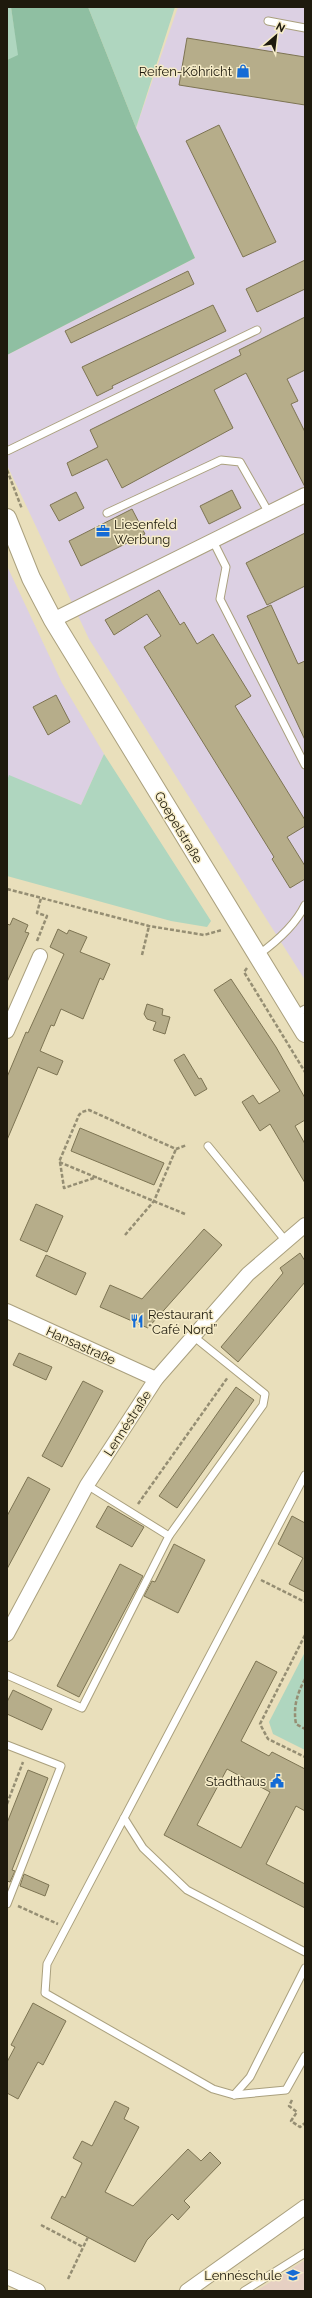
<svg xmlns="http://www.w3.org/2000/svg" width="312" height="2298" font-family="Raleway,sans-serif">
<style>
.commercial{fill:#dcd0e3}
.education{fill:#e6d0c3}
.green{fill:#afd6bf}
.forest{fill:#8fbfa2}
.building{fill:#b6ad8a;stroke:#7d7453;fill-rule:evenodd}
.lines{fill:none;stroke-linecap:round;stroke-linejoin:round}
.service-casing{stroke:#aaa07e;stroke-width:9}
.minor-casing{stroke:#aaa07e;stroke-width:16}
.tertiary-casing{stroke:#aaa07e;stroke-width:20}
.path{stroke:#958e73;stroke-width:2.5;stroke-dasharray:4 2;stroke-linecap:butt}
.service{stroke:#fff;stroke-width:7}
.minor{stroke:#fff;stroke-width:14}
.tertiary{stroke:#fff;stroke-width:18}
.labels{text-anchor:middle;stroke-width:3;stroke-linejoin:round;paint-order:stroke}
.poi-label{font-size:13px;fill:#1e1a0d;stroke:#f6ecc8;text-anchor:end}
.street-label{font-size:13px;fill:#1e1a0d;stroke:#f6ecc8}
</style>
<rect width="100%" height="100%" fill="#e9dfbb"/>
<g class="commercial">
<polygon points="178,7 305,7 305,980 89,639 7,465 7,355 195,258 136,128"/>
<polygon points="7,566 62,683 104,754 81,805 10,776 7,781"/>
</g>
<polygon class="education" points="305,2260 305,2291 256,2291"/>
<g class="green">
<polygon points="7,7 11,7 19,56 7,60"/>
<polygon points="88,7 175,7 136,128"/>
<polygon points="104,754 211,921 207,927 171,921 7,876 7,781 9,775 81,805"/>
<polygon points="305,1652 305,1750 273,1734 269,1722"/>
</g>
<polygon class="forest" points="11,7 88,7 136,128 195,258 7,355 7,60 18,55"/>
<g class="building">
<polygon points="187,38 305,57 305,105 179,85"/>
<polygon points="219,125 276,242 243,257 186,141"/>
<polygon points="305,260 305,289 257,312 246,289"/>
<polygon points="188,271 194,284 71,343 65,331"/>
<polygon points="213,305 226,331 112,386 113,388 97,396 82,367"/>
<polygon points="305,317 305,370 287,379 298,401 291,404 305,432 305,487 246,373 214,390 233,428 122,488 107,459 72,476 67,463 98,447 90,430 241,355 239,350"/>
<polygon points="232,490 241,508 209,524 200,506"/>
<polygon points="76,492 84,508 59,521 50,505"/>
<polygon points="132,509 145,534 81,566 69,541"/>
<polygon points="305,533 305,586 267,605 246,563"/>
<polygon points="159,590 180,625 184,622 197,644 213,634 251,696 235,706 305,820 305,826 287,837 305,866 305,879 290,888 272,859 274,857 144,647 161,636 147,614 114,635 105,620"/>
<polygon points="271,605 298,664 305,661 305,740 247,616"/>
<polygon points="56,695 70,722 48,735 33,707"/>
<polygon points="13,918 28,925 25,932 29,933 7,982 7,924 10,925"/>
<polygon points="58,929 67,934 69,930 87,937 80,952 110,964 103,980 100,978 83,1019 61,1009 54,1026 51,1025 40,1051 63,1061 57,1075 38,1067 7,1140 7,1077 26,1032 28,1033 64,954 50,947"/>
<polygon points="231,979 276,1047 305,1098 305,1120 295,1126 305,1144 305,1183 270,1124 260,1131 242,1102 253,1095 259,1104 280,1091 214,990"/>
<polygon points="147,1004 163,1009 162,1015 170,1017 165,1034 153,1030 156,1022 147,1019 144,1014"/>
<polygon points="184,1054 199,1079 201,1078 207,1089 195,1096 174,1060"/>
<polygon points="80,1128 164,1163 154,1185 71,1151"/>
<polygon points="36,1204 63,1216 47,1252 20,1240"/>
<polygon points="204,1229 222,1245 148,1328 100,1307 110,1285 142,1299"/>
<polygon points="300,1253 305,1261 305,1282 238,1362 221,1347 283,1273 280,1268"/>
<polygon points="46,1255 86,1273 76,1295 36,1276"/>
<polygon points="19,1353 52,1367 46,1380 13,1365"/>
<polygon points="83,1381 103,1391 62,1467 42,1456"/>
<polygon points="236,1387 254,1400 177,1508 159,1496"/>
<polygon points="28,1477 50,1489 7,1569 7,1516"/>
<polygon points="108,1506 144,1527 132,1547 96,1527"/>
<polygon points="292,1516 305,1523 305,1592 289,1584 303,1558 278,1544"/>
<polygon points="174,1544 205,1560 178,1613 144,1596 152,1581 155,1582"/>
<polygon points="120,1564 143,1576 79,1697 57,1686"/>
<path d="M256 1661 277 1672 241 1741 269 1756 272 1752 305 1769V1811L296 1806 266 1864 305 1884V1908L164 1835ZM227 1769 270 1792 241 1848 197 1825Z"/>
<polygon points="13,1690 52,1709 42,1730 7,1714 7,1702"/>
<polygon points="28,1770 48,1778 12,1870 15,1871 10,1882 7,1881 7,1823"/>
<polygon points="24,1874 49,1885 45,1896 20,1886"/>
<polygon points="33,2003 66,2021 43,2065 38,2062 18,2099 7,2093 7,2062 15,2047 11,2045"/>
<polygon points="115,2101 129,2108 124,2119 139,2127 105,2192 133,2206 188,2149 201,2161 210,2152 221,2163 184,2201 190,2207 178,2220 172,2214 147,2240 135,2262 51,2218 62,2196 65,2198 82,2163 73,2158 82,2141 92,2146"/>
</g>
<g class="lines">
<g class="service-casing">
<g id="service">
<polyline points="268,21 305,28"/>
<polyline points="7,451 257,330"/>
<polyline points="107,513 221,460 240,462 269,513"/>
<polyline points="213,541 226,567 220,599 305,765"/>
<path d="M258 955C276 942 295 926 305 905"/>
<polyline points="294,1015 305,1009"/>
<polyline points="208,1146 285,1240"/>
<polyline points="305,1475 47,1964 45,1993 213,2089 234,2095 286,2090 305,2056"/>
<polyline points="87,1485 169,1536"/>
<polyline points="7,1675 82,1708 169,1536 263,1405 265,1394 193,1336"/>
<polyline points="7,1745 61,1766 7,1904"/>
<polyline points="124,1818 143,1848 187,1890 305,1952"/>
<polyline points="234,2095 250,2077 305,1968"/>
<polyline points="244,2291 305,2253"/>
</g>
</g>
<g class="minor-casing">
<g id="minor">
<polyline points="53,620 305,495"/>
<polyline points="7,1031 40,956"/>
<polyline points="7,1311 156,1379"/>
<polyline points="7,1634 87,1485 156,1379 248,1274 305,1225"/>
<polyline points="7,2277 38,2291"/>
<polyline points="187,2291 305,2207"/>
</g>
</g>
<g class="tertiary-casing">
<polyline id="tertiary" points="7,518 31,578 53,620 305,1033"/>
</g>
<g class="path">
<polyline points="7,470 22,509"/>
<polyline points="7,889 149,926 204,935 222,930"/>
<polyline points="37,941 47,916 37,913 41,898"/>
<polyline points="142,955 149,926"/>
<polyline points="247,968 244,972 305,1072"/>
<polyline points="60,1162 64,1188 97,1177"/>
<polyline points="185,1214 59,1162 79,1115 82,1112 89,1110 176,1149 187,1145"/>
<polyline points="125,1235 154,1201 176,1149"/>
<polyline points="138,1504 228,1377"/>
<polyline points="261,1580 305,1602"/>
<polyline points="305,1635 260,1724 268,1739 305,1757"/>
<path d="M305 1679C297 1694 293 1707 296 1724L305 1729"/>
<polyline points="7,1804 23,1762"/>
<polyline points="18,1906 58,1924"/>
<polyline points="292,2100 289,2106 297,2112 291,2121 300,2127 305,2123"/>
<polyline points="41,2225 83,2247"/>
<polyline points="68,2279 88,2237"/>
</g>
<use href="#service" class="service"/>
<use href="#minor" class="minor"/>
<use href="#tertiary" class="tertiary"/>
</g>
<defs>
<g id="shop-bare" transform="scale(1.08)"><path d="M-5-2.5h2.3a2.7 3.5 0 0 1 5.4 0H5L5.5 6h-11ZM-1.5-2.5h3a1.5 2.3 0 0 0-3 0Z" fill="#146bd5" stroke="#f6ecc8" stroke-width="2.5" paint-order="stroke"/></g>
<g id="office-bare" transform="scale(1.08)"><path d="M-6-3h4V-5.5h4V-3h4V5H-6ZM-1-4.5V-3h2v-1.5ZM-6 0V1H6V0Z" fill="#146bd5" stroke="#f6ecc8" stroke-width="2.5" paint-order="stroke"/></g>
<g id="restaurant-bare" transform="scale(1.08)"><path d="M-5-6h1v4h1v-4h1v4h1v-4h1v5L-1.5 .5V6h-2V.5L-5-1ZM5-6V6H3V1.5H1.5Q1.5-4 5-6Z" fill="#146bd5" stroke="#f6ecc8" stroke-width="2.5" paint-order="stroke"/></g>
<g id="civic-bare" transform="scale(1.08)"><path d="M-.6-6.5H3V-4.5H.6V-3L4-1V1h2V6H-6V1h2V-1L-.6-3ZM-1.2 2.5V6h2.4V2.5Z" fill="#146bd5" stroke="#f6ecc8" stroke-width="2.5" paint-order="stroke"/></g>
<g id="school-bare" transform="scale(1.08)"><path d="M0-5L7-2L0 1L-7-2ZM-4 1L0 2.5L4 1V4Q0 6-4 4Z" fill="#146bd5" stroke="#f6ecc8" stroke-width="2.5" paint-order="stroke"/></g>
</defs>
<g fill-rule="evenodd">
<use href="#shop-bare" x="243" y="71"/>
<use href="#office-bare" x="103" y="531"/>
<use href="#restaurant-bare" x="137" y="1321"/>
<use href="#civic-bare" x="277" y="1781"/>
<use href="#school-bare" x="293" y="2275"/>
</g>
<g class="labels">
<g class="poi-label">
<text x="232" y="76">Reifen-Köhricht</text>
<text x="114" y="529" text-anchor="start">Liesenfeld<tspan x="114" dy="15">Werbung</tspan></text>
<text x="148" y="1319" text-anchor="start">Restaurant<tspan x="148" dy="15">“Café Nord”</tspan></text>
<text x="266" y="1786">Stadthaus</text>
<text x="282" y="2280">Lennéschule</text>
</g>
<g class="street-label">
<text transform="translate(179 827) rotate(59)" y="5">Goepelstraße</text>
<text transform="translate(81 1345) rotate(24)" y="5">Hansastraße</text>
<text transform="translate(127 1423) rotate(-57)" y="5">Lennéstraße</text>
</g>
</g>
<rect width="312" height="2298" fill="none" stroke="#1e1a0d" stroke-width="16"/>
<g transform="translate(276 36) rotate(28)" stroke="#f6ecc8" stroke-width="3" paint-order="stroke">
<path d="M0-3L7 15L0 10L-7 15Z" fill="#1e1a0d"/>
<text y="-6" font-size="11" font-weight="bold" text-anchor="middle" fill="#1e1a0d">N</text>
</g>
</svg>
